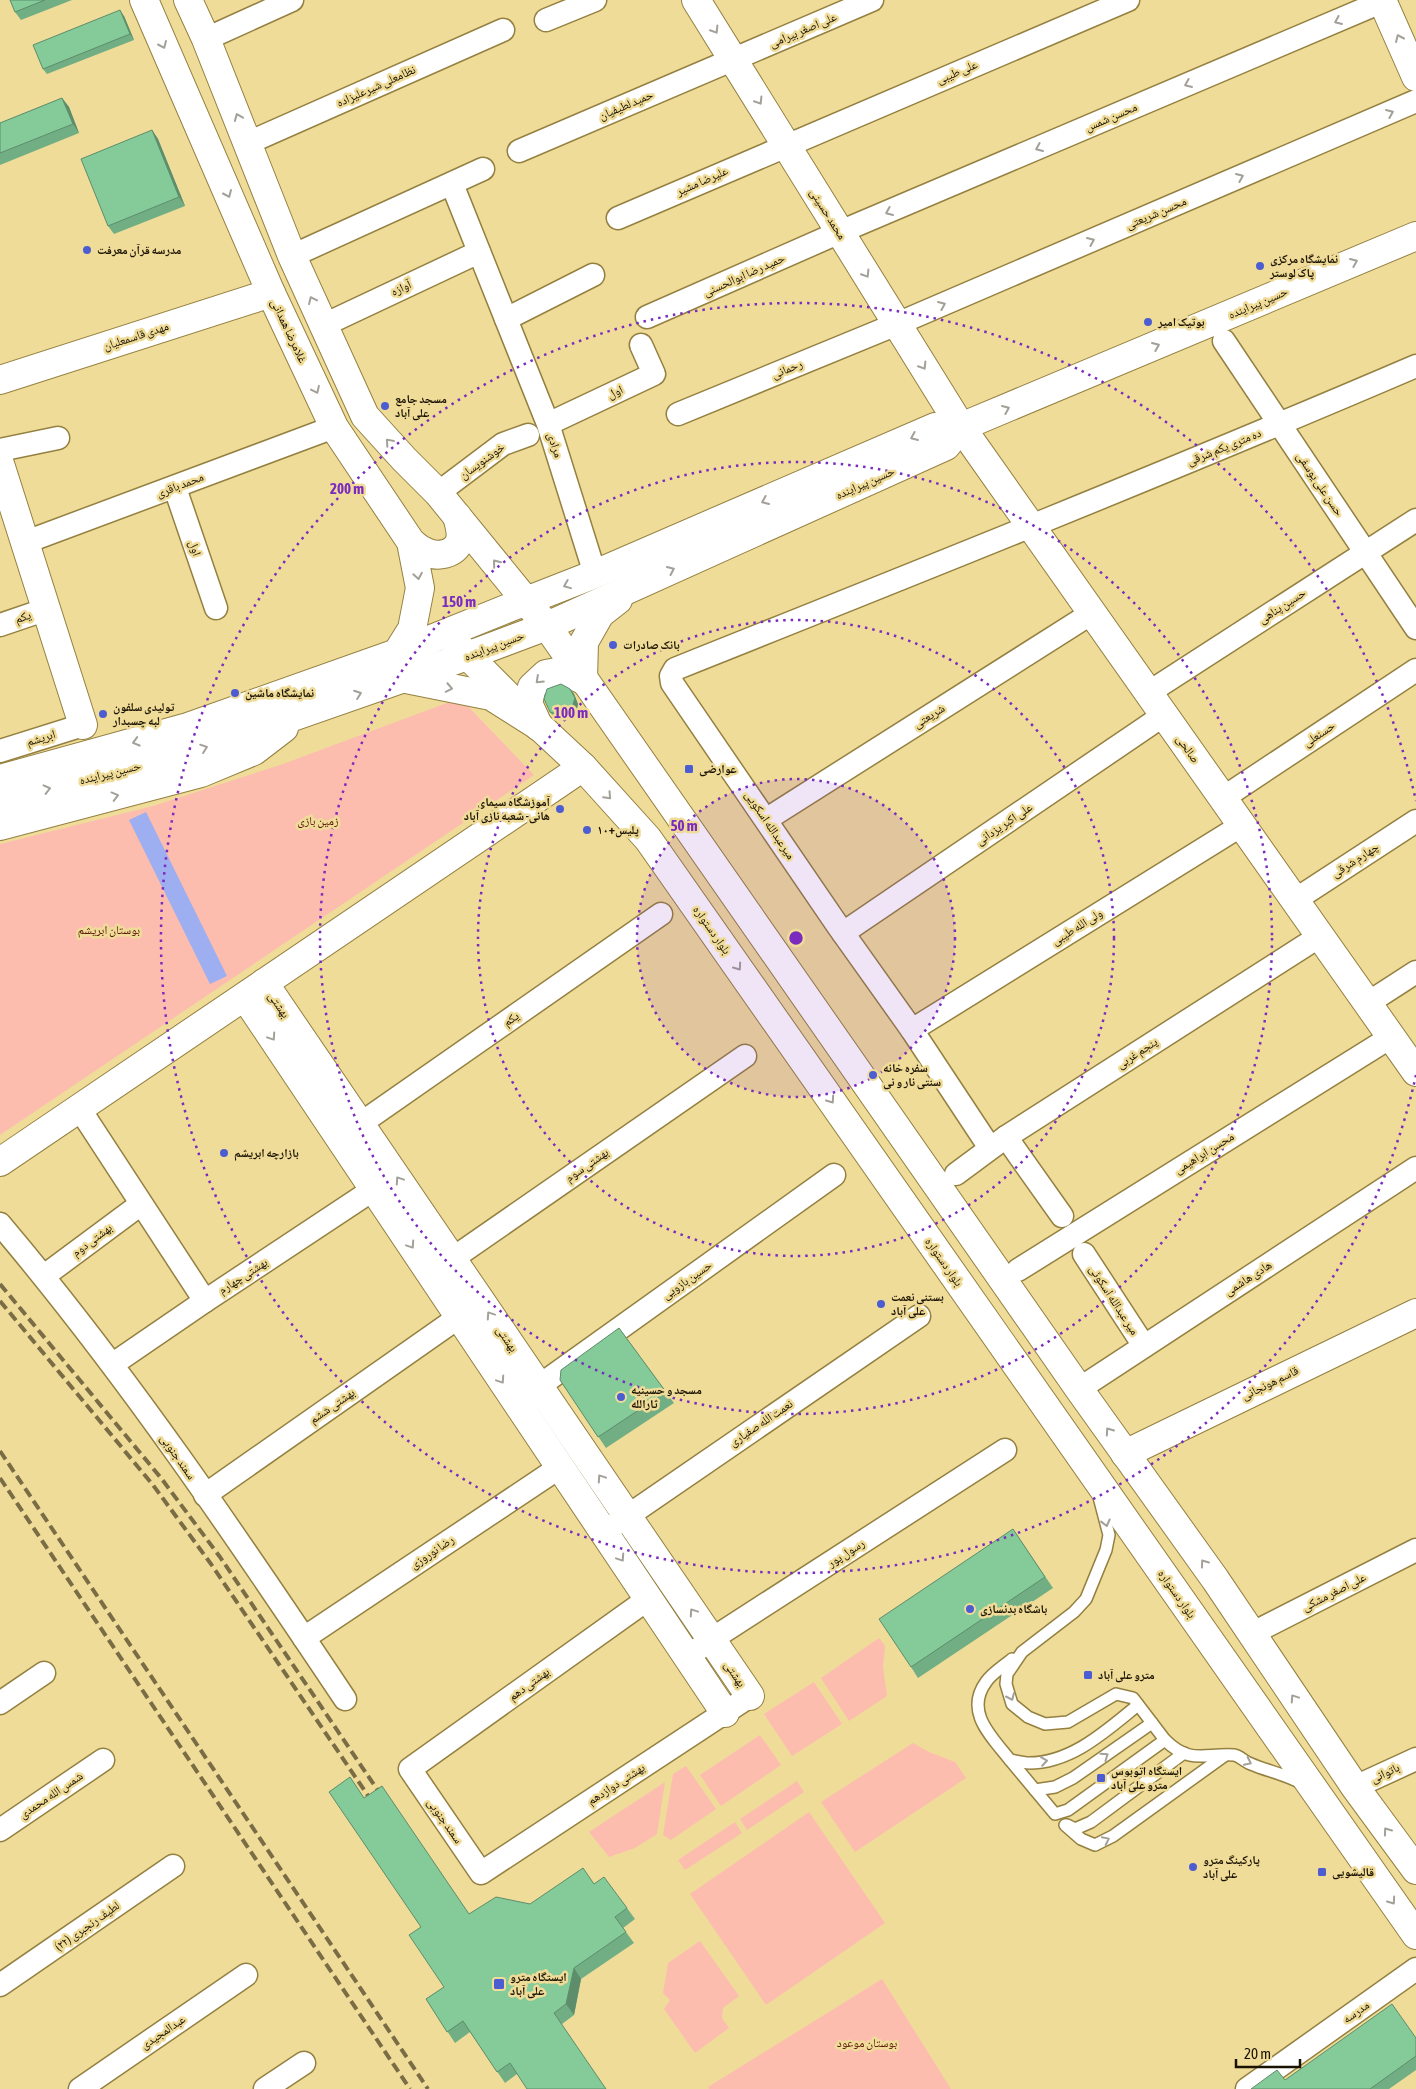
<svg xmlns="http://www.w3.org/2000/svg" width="1416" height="2089" font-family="'Asap Condensed','Noto Naskh Arabic',sans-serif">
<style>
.green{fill:#fcbdaf}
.water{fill:#9daef1}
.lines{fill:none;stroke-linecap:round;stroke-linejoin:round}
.lane-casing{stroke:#948040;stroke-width:14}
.street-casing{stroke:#948040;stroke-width:25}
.secondary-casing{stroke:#948040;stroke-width:30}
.primary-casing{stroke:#948040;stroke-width:30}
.lane{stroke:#fff;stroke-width:11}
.street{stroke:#fff;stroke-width:22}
.secondary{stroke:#fff;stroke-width:28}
.primary{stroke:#fff;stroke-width:28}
.rail{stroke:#7a6c45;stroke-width:4;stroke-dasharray:10 5;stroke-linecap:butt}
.wall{fill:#72ae84}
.shaded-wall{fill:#5d8d6b}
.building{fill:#85ca99;stroke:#5d8d6b}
.oneway{stroke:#a3a099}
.ring{fill:none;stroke:#7b2cbf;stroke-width:2.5;stroke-dasharray:2.5 5}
.poi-dot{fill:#4c5cd1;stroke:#f0dc99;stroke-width:2}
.labels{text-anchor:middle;stroke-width:5;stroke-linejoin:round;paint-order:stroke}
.street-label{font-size:12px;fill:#1a1200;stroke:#f0dc99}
.poi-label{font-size:12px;font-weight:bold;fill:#1a1200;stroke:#f0dc99;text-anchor:start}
.park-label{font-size:12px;fill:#581306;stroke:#f0dc99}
.centre{fill:#7b2cbf;stroke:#f0dc99;stroke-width:2.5}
.ring-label{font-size:15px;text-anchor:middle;font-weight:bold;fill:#7b2cbf;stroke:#f0dc99;stroke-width:5;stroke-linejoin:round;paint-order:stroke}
</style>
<rect width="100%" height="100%" fill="#f0dc99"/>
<g class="green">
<polygon points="460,698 534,775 0,1135 0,844 153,806 283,764"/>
<polygon points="879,1638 885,1646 883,1667 887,1696 849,1721 821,1678"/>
<polygon points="814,1682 842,1724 792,1756 764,1714"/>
<polygon points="760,1735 781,1765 721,1806 700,1775"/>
<polygon points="913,1743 929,1752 955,1762 966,1778 855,1852 821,1802"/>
<polygon points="686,1766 716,1809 671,1840 663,1835 673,1774"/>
<polygon points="797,1781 804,1792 747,1830 740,1819"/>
<polygon points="665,1782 657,1834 635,1848 609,1857 589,1832"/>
<polygon points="809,1812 885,1923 766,2005 690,1894"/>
<polygon points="735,1822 742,1833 685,1870 678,1860"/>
<polygon points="700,1941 739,1996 723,2008 722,2018 729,2028 695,2053 664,2009 670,2000 663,1993 668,1963"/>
<polygon points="882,1979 951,2089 709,2089 708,2087"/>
</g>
<polygon class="water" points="146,812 227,976 210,984 129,820"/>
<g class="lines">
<g class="lane-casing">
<g id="lane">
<path d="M1099 1497 1109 1535 1106 1550 1086 1599 1074 1612 1022 1652 1007 1674 1006 1684 1012 1704 1028 1717 1045 1724 1068 1722 1116 1694 1133 1698 1165 1740C1190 1765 1205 1753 1234 1755 1240 1756 1245 1762 1251 1764 1267 1771 1285 1774 1301 1783"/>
<path d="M1012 1659C1004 1666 992 1673 986 1682 964 1712 992 1737 1010 1760 1016 1761 1023 1763 1029 1763 1072 1763 1107 1730 1138 1705"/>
<polyline points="1010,1760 1035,1790 1055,1787 1073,1778 1152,1723"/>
<polyline points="1035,1790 1055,1814 1068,1810 1165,1740"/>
<polyline points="1065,1825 1081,1839 1095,1845 1113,1836 1224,1756"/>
<polyline points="1067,1825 1075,1829 1091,1822 1184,1753"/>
</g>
</g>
<g class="street-casing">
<g id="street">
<polyline points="546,20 595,0"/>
<polyline points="206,39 292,0"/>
<polyline points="248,143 503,30"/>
<polyline points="519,151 872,0"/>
<polyline points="452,184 548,424 595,574"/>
<polyline points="618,218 1128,0"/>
<polyline points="292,256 483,169"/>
<polyline points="647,317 840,232 1386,0"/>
<polyline points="506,319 593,275"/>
<polyline points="324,325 479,252"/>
<polyline points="1224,341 1416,628"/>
<polyline points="678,414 897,324 1416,101"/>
<polyline points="548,424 654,374 641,345"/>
<polyline points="0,450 58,438"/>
<polyline points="175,488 216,608"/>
<polyline points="438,493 503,444 528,435"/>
<polyline points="26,542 334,427"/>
<polyline points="0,625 47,609"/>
<polyline points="1148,693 1416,520"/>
<polyline points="0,751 83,725"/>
<polyline points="1223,798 1416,670"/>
<polyline points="767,819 1092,613"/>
<polyline points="1295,900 1416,821"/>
<polyline points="843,933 1164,715"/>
<polyline points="1368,1003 1416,972"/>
<polyline points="912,1030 1242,825"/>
<polyline points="79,1108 205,1301"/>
<polyline points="360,1124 661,914"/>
<polyline points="1006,1137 1062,1216"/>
<path d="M990 1148 912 1030 838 926 672 683 671 676 675 669C923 570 1171 471 1416 366"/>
<polyline points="956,1174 1006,1137 1320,936"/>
<path d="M0 1224C126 1373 236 1536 345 1699"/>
<polyline points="1084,1254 1144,1346"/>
<polyline points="439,1268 745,1056"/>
<polyline points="1018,1270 1391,1037"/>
<polyline points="44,1276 141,1204"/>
<polyline points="113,1364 205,1301 374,1189"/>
<polyline points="539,1386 834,1175"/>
<polyline points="1079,1389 1416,1168"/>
<polyline points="205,1495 459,1317"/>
<polyline points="613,1526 919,1316"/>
<polyline points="648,1599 410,1769 481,1873 750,1696"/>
<polyline points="1251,1634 1416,1550"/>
<polyline points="304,1638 560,1467"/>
<polyline points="687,1657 712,1639 1005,1450"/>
<polyline points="0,1703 44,1673"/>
<polyline points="1355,1787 1416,1759"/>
<polyline points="0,1830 103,1760"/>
<polyline points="0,1985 173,1866"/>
<polyline points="80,2089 246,1975"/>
<polyline points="265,2089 304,2063"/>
<polyline points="1247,2089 1416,1969"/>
</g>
</g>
<g class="secondary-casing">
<g id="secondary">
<polyline points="144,0 271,293 334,427 411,542 420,588 412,629 397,653"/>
<polyline points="188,0 206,39 292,256 365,416 404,459 438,493 526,601 595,574 935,427 961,427 1416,236"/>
<polyline points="696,0 961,427 1416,1072"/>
<polyline points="1382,0 1416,77"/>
<polyline points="0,380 271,293"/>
<polyline points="0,464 83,725"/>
<path d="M411 542C415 545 419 549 424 551 436 558 456 555 460 540 462 532 459 524 457 516"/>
<polyline points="547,626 946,446 961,427"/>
<polyline points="583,680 584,642 600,614 618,600"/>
<polyline points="264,983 750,1696"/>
<polyline points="245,997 725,1713"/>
<polyline points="0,1162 583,767"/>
<polyline points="1125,1454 1416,1313"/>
</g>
</g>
<g class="primary-casing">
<g id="primary">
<polyline points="456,644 514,702"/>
<polyline points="401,678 491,696 540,727 583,767 648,839 1416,1935"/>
<polyline points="539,727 528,703 532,687 546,674 562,671 583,680"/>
<polyline points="0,779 188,727 397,653 526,601 547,626 1079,1389 1215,1579 1355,1787 1416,1870"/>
<polyline points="0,801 195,751 467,656 547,626"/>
<polyline points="0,826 201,773 254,751 284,728"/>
</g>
</g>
<use href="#lane" class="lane"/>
<use href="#street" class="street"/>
<use href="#secondary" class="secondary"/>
<use href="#primary" class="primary"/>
<g class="rail">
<polyline points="0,1284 161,1478 220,1557 385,1801"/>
<polyline points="0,1301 153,1485 211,1564 375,1806"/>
<polyline points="0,1451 428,2089"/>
<polyline points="0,1478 410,2089"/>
</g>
</g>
<g class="wall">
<polygon points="10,0 72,0 21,20 15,12"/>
<polygon points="124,16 134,40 47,74 43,69"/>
<polygon points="62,98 69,107 79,133 0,165 0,123"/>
<polygon points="152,130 158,139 185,206 114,234 108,226"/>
<polygon points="570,689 574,694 578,704 576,713 568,719 563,720 554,717 550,712"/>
<polygon points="619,1328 674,1403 606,1448 560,1380"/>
<polygon points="1013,1529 1053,1588 918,1678 911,1667"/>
<polygon points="364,1798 469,1914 530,1904 594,1884 627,1908 635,1919 623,1928 634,1943 581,1979 574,2015 562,2024 517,2074 505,2083 470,2032 455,2043 426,1999 444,1987 421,1927"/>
<polygon points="1416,2038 1416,2070 1389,2089 1251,2089 1285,2080"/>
</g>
<g class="shaded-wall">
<polygon points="120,10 124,16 134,40 130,34"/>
<polygon points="62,98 69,107 79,133 73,124"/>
<polygon points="152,130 158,139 185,206 179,197"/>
<polygon points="570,689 574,694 578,704 576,713 572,708"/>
<polygon points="574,1968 581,1979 574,2015 566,2004"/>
</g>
<g class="building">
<polygon points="10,0 45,0 15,12"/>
<polygon points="120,10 130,34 43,69 33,45"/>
<polygon points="62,98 73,124 0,153 0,123"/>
<polygon points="152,130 179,197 108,226 81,159"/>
<polygon points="561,684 570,689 575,698 572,708 564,714 559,715 550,712 544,699 547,689"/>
<polygon points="619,1328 666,1392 598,1437 560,1380 561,1370"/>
<polygon points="1013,1529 1045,1577 911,1667 879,1619"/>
<polygon points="350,1777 364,1798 382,1786 469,1914 496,1897 530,1904 583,1868 594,1884 604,1877 627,1908 615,1917 626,1932 574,1968 566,2004 554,2013 606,2089 527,2089 510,2063 497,2072 463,2021 447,2032 426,1999 444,1987 409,1935 421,1927 329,1792"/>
<polygon points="1392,2004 1416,2038 1416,2056 1370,2089 1251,2089 1277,2070 1285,2080"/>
</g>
<defs><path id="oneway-chevron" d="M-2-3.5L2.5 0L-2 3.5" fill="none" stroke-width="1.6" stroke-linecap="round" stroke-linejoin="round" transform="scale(1.25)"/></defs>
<g class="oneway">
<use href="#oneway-chevron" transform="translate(1338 21) rotate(157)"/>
<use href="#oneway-chevron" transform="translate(715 30) rotate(58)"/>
<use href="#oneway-chevron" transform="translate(1399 38) rotate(-114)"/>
<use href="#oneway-chevron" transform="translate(163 45) rotate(66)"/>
<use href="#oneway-chevron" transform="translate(1188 84) rotate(157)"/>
<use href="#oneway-chevron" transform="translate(759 101) rotate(58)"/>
<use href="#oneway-chevron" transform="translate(1390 113) rotate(-23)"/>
<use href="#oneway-chevron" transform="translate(238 117) rotate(-112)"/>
<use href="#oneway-chevron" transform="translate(1039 148) rotate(157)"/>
<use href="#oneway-chevron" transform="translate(1240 177) rotate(-23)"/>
<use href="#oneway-chevron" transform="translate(228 194) rotate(66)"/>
<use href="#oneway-chevron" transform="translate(889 212) rotate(157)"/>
<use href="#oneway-chevron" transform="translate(1091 241) rotate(-23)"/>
<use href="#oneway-chevron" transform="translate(1354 262) rotate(-23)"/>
<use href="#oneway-chevron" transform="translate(866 274) rotate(58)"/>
<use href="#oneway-chevron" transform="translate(312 300) rotate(-115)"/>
<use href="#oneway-chevron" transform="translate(942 305) rotate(-23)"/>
<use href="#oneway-chevron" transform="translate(1156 346) rotate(-23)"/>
<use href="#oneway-chevron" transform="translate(923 366) rotate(58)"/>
<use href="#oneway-chevron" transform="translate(316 390) rotate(65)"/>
<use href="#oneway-chevron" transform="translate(1006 409) rotate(-23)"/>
<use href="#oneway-chevron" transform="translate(914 437) rotate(157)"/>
<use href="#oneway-chevron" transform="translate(389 442) rotate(-131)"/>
<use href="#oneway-chevron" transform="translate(765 501) rotate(157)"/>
<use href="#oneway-chevron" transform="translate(496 563) rotate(-129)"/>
<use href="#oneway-chevron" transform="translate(671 570) rotate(-24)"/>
<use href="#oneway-chevron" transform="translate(418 576) rotate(80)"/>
<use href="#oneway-chevron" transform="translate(567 585) rotate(158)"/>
<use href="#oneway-chevron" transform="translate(539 680) rotate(137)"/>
<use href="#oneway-chevron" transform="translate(449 688) rotate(11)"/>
<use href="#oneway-chevron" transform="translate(358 694) rotate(-20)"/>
<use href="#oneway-chevron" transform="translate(136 742) rotate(164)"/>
<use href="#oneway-chevron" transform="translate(204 748) rotate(-19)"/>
<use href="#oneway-chevron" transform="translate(47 789) rotate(-14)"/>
<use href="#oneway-chevron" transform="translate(115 796) rotate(-15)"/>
<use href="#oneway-chevron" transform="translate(608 796) rotate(47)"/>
<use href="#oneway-chevron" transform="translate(738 967) rotate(55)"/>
<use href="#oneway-chevron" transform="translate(272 1037) rotate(56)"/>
<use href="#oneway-chevron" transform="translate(831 1100) rotate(55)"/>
<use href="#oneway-chevron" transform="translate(399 1180) rotate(-124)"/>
<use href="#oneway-chevron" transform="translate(411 1245) rotate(56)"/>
<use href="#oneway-chevron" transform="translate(490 1315) rotate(-124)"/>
<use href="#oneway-chevron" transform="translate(501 1380) rotate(56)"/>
<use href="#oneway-chevron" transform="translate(1109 1431) rotate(-125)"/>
<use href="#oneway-chevron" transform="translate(601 1478) rotate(-124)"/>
<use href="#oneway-chevron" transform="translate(1106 1523) rotate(76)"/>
<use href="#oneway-chevron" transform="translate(621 1558) rotate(56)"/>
<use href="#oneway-chevron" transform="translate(1204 1563) rotate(-126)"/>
<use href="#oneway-chevron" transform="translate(693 1612) rotate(-124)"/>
<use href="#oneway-chevron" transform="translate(1011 1697) rotate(66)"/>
<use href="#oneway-chevron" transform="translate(1294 1698) rotate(-124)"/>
<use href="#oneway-chevron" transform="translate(1105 1756) rotate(-35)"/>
<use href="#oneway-chevron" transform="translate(1044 1761) rotate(-9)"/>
<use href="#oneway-chevron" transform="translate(1248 1762) rotate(26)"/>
<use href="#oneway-chevron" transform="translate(1387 1831) rotate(-126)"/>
<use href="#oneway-chevron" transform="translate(1106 1840) rotate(-26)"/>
<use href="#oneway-chevron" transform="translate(1392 1901) rotate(55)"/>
</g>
<circle cx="796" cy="938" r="159" fill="#7b2cbf" fill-opacity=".12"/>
<g class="ring">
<circle cx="796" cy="938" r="159"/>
<circle cx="796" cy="938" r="318"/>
<circle cx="796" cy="938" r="476"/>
<path d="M1416 1075A635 635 0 1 1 1416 801"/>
</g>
<g class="poi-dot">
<circle cx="87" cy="250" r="5"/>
<circle cx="1260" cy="266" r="5"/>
<circle cx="1148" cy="322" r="5"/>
<circle cx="385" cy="406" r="5"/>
<circle cx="613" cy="645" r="5"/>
<circle cx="235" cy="693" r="5"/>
<circle cx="103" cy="714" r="5"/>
<rect x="684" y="764" width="10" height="10" rx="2.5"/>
<circle cx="560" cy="809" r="5"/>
<circle cx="587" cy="830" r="5"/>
<circle cx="873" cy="1075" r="5"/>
<circle cx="224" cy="1153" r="5"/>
<circle cx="881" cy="1304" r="5"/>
<circle cx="621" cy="1397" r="5"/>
<circle cx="970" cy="1609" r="5"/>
<rect x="1083" y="1670" width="10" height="10" rx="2.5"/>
<rect x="1096" y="1773" width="10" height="10" rx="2.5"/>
<circle cx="1193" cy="1867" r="5"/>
<rect x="1317" y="1867" width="10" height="10" rx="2.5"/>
<rect x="493" y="1978" width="12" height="12" rx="2.5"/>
</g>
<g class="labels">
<g class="street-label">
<text transform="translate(803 30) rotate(-23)" y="4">علی اصغر بیرامی</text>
<text transform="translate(957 72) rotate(-23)" y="4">علی طیبی</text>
<text transform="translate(376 86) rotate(-24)" y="4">نظامعلی شیرعلیزاده</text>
<text transform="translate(626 105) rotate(-23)" y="4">حمید لطیفیان</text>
<text transform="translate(1111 117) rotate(-23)" y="4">محسن شمس</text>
<text transform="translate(702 181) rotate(-24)" y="4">علیرضا مشیر</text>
<text transform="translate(1156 213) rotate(-23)" y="4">محسن شریعتی</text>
<text transform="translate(828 214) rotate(58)" y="4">محمد حسینی</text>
<text transform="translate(744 275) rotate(-24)" y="4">حمید رضا ابوالحسنی</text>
<text transform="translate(401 288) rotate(-25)" y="4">آوازه</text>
<text transform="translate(1258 303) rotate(-23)" y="4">حسین پیراینده</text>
<text transform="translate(289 331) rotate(65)" y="4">غلامرضا همدانی</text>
<text transform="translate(136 336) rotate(-18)" y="4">مهدی قاسمعلیان</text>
<text transform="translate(787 369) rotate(-22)" y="4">رحمانی</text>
<text transform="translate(615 392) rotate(-26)" y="4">اول</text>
<text transform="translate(555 445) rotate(72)" y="4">مرادی</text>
<text transform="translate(1224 447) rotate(-22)" y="4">ده متری یکم شرقی</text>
<text transform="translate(482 461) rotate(-36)" y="4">خوشنویسان</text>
<text transform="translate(865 483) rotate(-24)" y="4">حسین پیراینده</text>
<text transform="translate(1320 484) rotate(56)" y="4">حسن علی یوسفی</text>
<text transform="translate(180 485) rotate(-21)" y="4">محمد باقری</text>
<text transform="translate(195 548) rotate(71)" y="4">اول</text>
<text transform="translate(1282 606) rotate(-33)" y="4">حسین پناهی</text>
<text transform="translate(23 617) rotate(-20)" y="4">یکم</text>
<text transform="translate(494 646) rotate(-21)" y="4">حسین پیراینده</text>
<text transform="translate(929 716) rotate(-32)" y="4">شریعتی</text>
<text transform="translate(1319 734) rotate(-34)" y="4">حسنعلی</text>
<text transform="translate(41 738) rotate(-17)" y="4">ابریشم</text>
<text transform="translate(1188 749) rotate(55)" y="4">صالحی</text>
<text transform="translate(110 773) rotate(-14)" y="4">حسین پیراینده</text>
<text transform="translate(1004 824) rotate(-34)" y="4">علی اکبر یزدانی</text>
<text transform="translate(770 825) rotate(56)" y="4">میرعبدالله اسکویی</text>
<text transform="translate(1355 860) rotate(-33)" y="4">چهارم شرقی</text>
<text transform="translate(1077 927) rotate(-32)" y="4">ولی الله طیبی</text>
<text transform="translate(712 930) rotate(55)" y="4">بلوار دستواره</text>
<text transform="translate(279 1005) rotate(56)" y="4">بهشتی</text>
<text transform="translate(511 1019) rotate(-35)" y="4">یکم</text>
<text transform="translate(1137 1053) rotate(-33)" y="4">پنجم غربی</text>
<text transform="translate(1204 1153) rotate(-32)" y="4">محسن ابراهیمی</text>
<text transform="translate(587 1165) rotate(-35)" y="4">بهشتی سوم</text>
<text transform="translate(92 1240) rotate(-37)" y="4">بهشتی دوم</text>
<text transform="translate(944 1262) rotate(55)" y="4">بلوار دستواره</text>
<text transform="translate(243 1276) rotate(-33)" y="4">بهشتی چهارم</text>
<text transform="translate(1248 1278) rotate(-33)" y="4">هادی هاشمی</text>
<text transform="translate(687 1280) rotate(-35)" y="4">حسین بازویی</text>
<text transform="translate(1114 1300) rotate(57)" y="4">میر عبدالله اسکوئی</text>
<text transform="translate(507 1339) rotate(56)" y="4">بهشتی</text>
<text transform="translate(1270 1383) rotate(-26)" y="4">قاسم هونجانی</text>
<text transform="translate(332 1406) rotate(-35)" y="4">بهشتی ششم</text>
<text transform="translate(761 1423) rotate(-34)" y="4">نعمت الله صفیاری</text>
<text transform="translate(178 1457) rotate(55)" y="4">سمند جنوبی</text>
<text transform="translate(432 1552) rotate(-34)" y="4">رضا نوروزی</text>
<text transform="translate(846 1553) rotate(-33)" y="4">رسول پور</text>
<text transform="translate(1334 1592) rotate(-27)" y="4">علی اصغر مشکی</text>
<text transform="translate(1177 1594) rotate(55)" y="4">بلوار دستواره</text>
<text transform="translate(735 1674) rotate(56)" y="4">بهشتی</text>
<text transform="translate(529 1684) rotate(-36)" y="4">بهشتی دهم</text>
<text transform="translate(1385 1773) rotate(-25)" y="4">باتوانی</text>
<text transform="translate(616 1784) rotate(-33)" y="4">بهشتی دوازدهم</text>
<text transform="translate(51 1795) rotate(-34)" y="4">شمس الله محمدی</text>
<text transform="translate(445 1821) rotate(55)" y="4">سمند جنوبی</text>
<text transform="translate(87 1926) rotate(-35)" y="4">لطیف رنجبری (۲۲)</text>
<text transform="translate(1356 2012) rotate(-35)" y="4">مدرسه</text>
<text transform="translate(163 2032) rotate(-34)" y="4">عبدالمجیدی</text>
</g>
<g class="poi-label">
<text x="97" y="254">مدرسه قرآن معرفت</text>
<text x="1270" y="263">نمایشگاه مرکزی<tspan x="1270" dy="14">پاک لوستر</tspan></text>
<text x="1158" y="326">بوتیک امیر</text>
<text x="395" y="403">مسجد جامع<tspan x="395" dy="14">علی آباد</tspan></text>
<text x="623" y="649">بانک صادرات</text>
<text x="245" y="697">نمایشگاه ماشین</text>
<text x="113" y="711">تولیدی سلفون<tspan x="113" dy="14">لبه‌ چسبدار</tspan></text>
<text x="699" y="773">عوارضی</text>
<text x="550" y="806" text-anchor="end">آموزشگاه سیمای<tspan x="550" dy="14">هانی- شعبه نازی آباد</tspan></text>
<text x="597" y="834">پلیس+۱۰</text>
<text x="883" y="1072">سفره خانه<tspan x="883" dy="14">سنتی نار و نی</tspan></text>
<text x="234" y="1157">بازارچه ابریشم</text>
<text x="891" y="1301">بستنی نعمت<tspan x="891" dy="14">علی آباد</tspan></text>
<text x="631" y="1394">مسجد و حسینیه<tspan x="631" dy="14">ثارالله</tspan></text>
<text x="980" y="1613">باشگاه بدنسازی</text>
<text x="1098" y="1679">مترو علی آباد</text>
<text x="1111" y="1775">ایستگاه اتوبوس<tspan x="1111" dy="14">مترو علی آباد</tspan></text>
<text x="1203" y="1864">پارکینگ مترو<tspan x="1203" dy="14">علی آباد</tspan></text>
<text x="1332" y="1876">قالیشویی</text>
<text x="510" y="1981">ایستگاه مترو<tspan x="510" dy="14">علی آباد</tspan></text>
</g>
<g class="park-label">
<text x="318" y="825">زمین بازی</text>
<text x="109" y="934">بوستان ابریشم</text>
<text x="867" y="2047">بوستان موعود</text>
</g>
</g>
<circle cx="796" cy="938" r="8" class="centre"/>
<g class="ring-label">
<text x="347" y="494">200 m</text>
<text x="459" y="607">150 m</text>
<text x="571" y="718">100 m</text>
<text x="684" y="831">50 m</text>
</g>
<path d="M1236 2059v8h64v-8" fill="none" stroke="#1a1200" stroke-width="2.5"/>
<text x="1244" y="2059" font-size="15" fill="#1a1200" stroke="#f0dc99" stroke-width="4" paint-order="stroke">20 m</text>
</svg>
